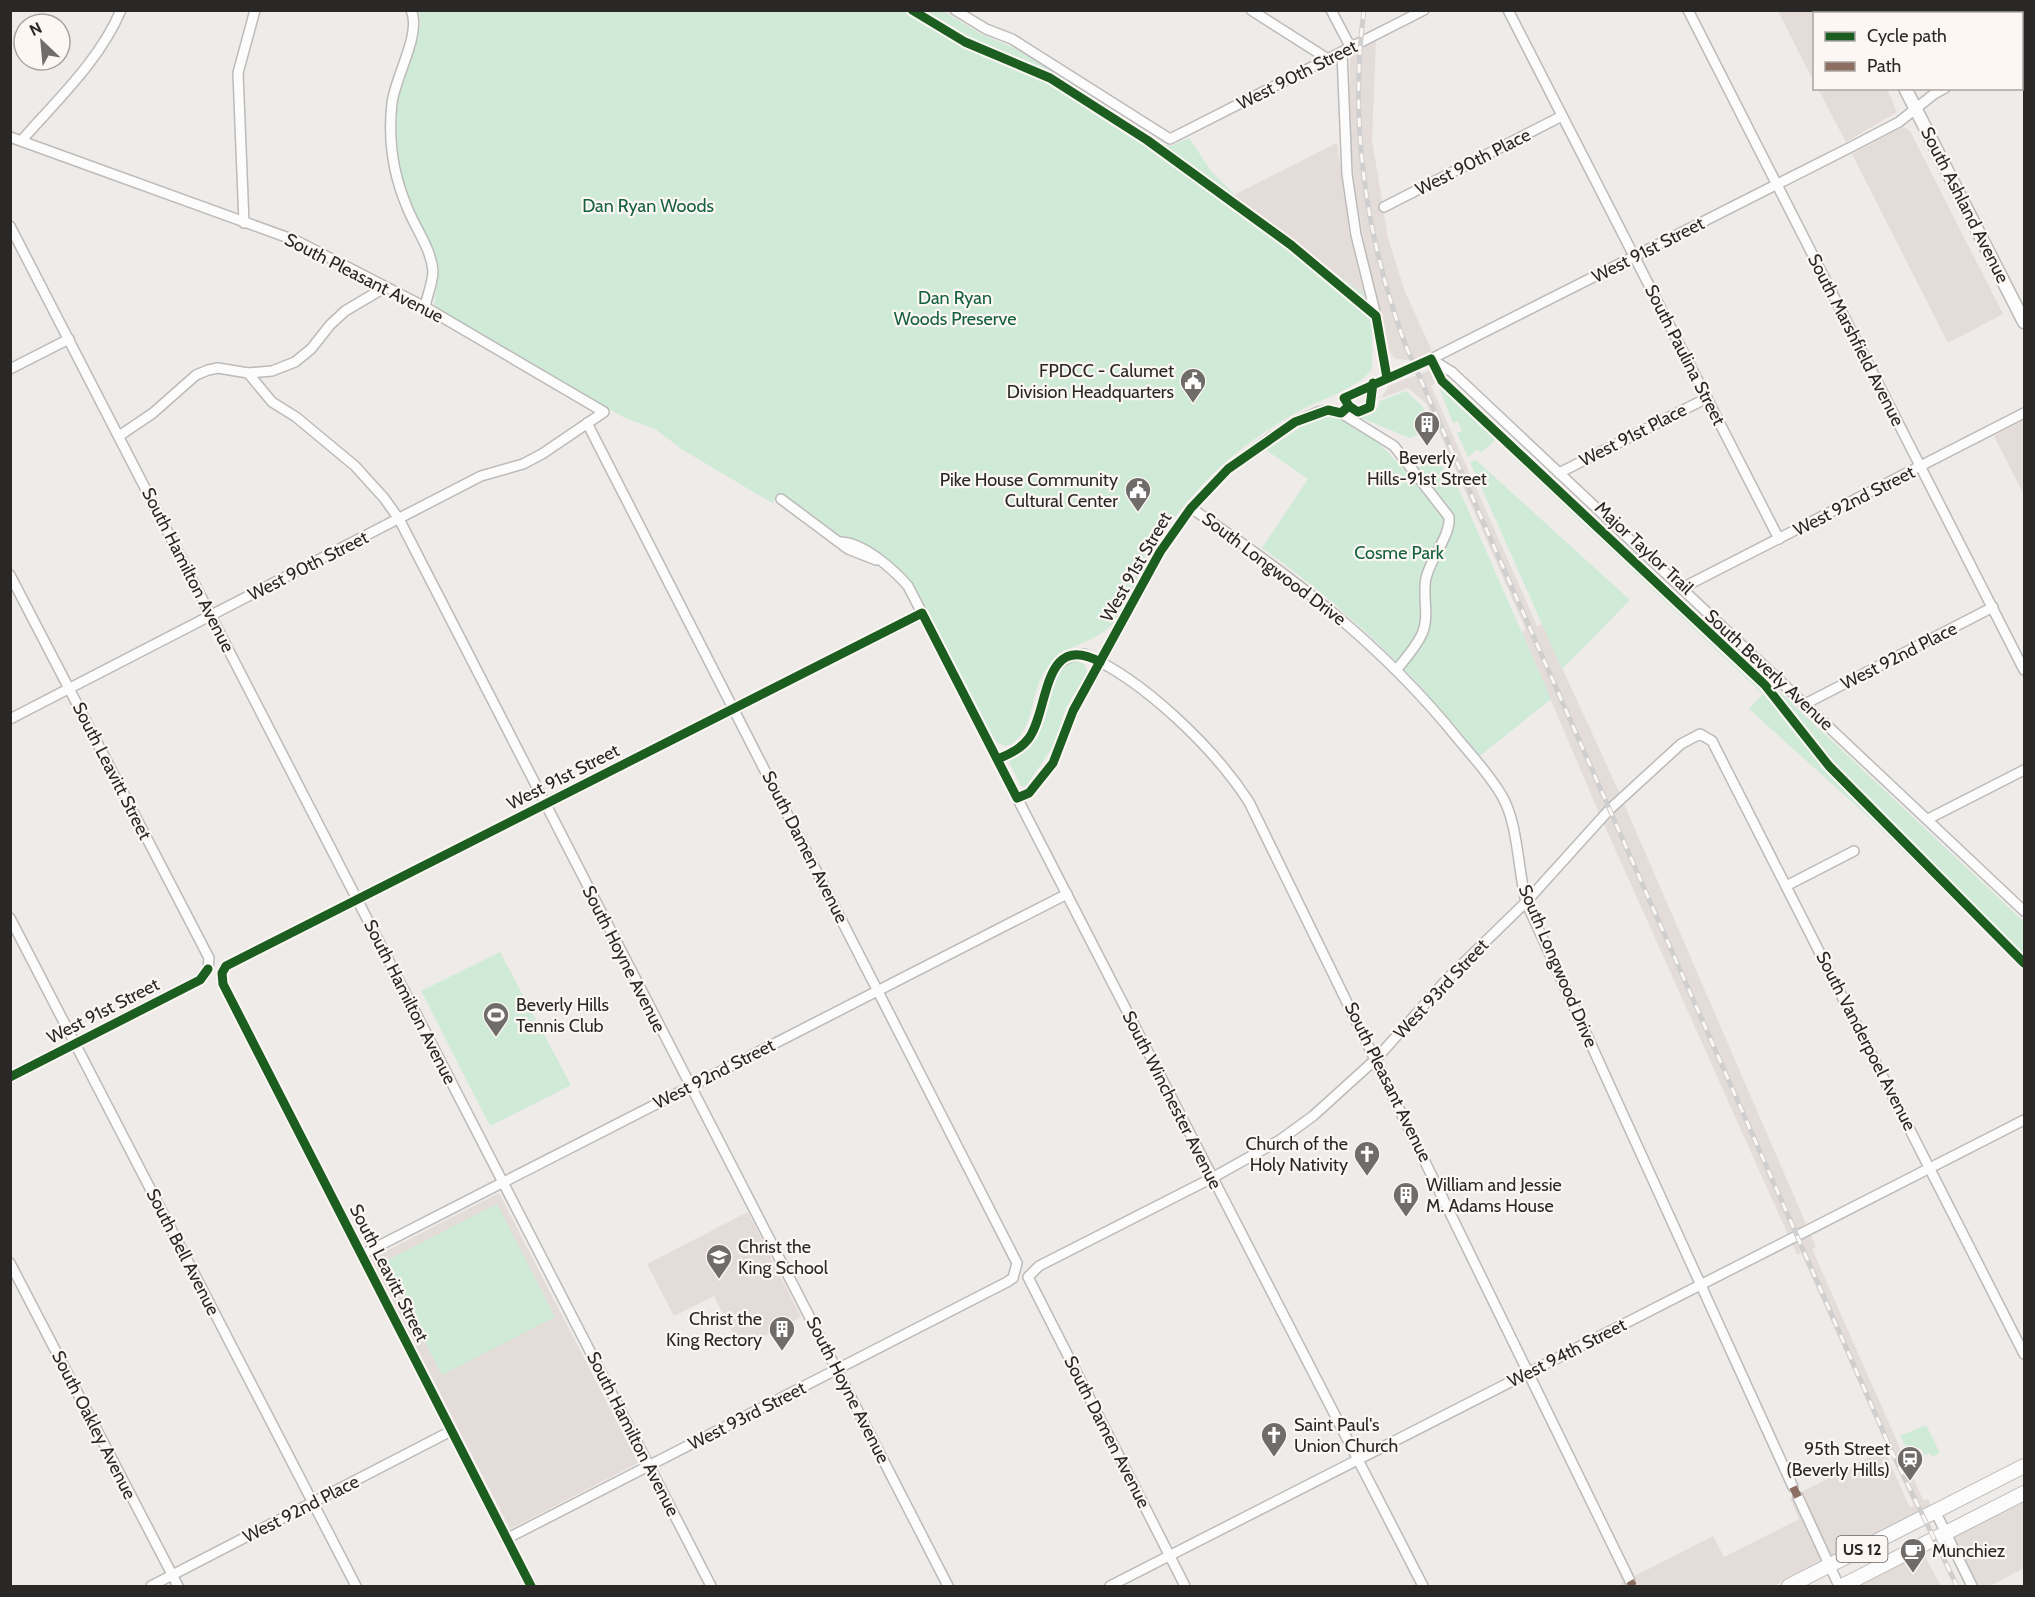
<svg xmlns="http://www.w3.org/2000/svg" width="2035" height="1597" font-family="Cabin,sans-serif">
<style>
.built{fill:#e4dcd8}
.green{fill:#cfebd8}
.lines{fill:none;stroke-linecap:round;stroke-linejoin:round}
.minor-casing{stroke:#bcbbb9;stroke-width:12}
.secondary-casing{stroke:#bcbbb9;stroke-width:15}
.primary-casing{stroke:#bcbbb9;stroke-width:16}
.minor{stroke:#fcfcfc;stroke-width:9}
.secondary{stroke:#fcfcfc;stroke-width:12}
.primary{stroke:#fcfcfc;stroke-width:14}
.rail-casing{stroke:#cfcfcf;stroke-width:5}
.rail{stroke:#fdf7f4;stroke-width:3;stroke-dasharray:9;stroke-linecap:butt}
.quiet{stroke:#8d6e63;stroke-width:8;stroke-dasharray:15 8;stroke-linecap:butt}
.cycleway-casing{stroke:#fdf7f4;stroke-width:13}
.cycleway{stroke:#1b5e20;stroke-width:9}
.labels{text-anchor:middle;stroke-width:4.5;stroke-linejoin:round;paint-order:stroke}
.shield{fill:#fdf7f4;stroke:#696664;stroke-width:1.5}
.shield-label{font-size:16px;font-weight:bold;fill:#2a2826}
.street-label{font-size:18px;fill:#2a2826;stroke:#fdf7f4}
.park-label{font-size:18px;fill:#13613d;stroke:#fdf7f4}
.poi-label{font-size:18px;fill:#2a2826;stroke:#fdf7f4;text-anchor:end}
</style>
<rect width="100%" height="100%" fill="#eeebe9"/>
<g class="built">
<polygon points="1778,11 1847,11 1849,13 1814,14 1814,82"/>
<polygon points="1376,41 1372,140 1388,238 1405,292 1432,351 1413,360 1396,359 1390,353 1366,252 1355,189 1349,125 1350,55"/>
<polygon points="1818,89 1887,89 1897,112 1846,142"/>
<polygon points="1903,127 1910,131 2003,314 1948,343 1852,154"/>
<polygon points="1337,143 1349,232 1364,294 1230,197"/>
<polygon points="1431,370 1435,383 1431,386 1537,626 1542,624 1619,792 1816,1247 1812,1249 1923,1500 1928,1499 1931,1506 1774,1586 1623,1586 1621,1583 1713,1536 1724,1557 1799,1519 1790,1498 1884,1450 1910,1508 1914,1506 1801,1253 1797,1255 1599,813 1522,632 1526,630 1427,404 1408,388 1381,398 1390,385"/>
<polygon points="2024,420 2024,495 1994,436"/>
<polygon points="499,1193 638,1463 510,1529 371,1259"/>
<polygon points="748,1212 801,1317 740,1348 714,1296 674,1316 647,1264"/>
<polygon points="2024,1499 2024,1568 1990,1586 1977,1586 1951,1537"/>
<polygon points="1922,1551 1941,1586 1853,1586"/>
</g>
<g class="green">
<path d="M418 11H943L981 34 1017 49 1164 145 1171 146 1189 138 1212 172 1235 195 1230 198 1364 294 1372 327V368C1364 386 1317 401 1299 411 1272 426 1244 445 1221 466 1194 492 1169 521 1150 554 1137 575 1129 602 1114 622 1097 644 1063 643 1045 671 1029 695 1036 724 1012 744L1006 746 996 742 914 585 868 546 836 535 782 494 772 503 683 450 655 429 625 418 436 308 434 304 439 269 436 257 405 189 399 160 396 128 398 92 421 24Z"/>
<polygon points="1432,369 1442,384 1498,438 1480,453 1478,449 1468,457 1457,433 1462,431 1458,421 1453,423"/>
<polygon points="1406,391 1422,406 1433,429 1410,438 1354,415 1370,415 1378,408 1380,401"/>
<path d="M1326 415C1358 417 1386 451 1407 472L1438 459 1446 473 1451 471 1551 699 1480 756C1416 676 1346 607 1262 548L1308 479 1266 450 1313 419Z"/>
<polygon points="1514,441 2024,922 2024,960 1821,753 1763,680 1510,442"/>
<polygon points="1505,444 1767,691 1822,762 2024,966 2024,971 1872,820 1749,709 1763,694 1502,447"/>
<polygon points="1476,460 1630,600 1562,669 1470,462"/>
<path d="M1077 660 1085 665 1087 672 1065 710 1054 745 1026 786H1021L1008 760C1019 752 1029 748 1036 735 1049 711 1044 668 1077 660Z"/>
<polygon points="500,952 571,1085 490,1126 421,991"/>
<polygon points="497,1204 555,1317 442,1375 384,1262"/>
<polygon points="1926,1425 1940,1453 1932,1457 1930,1453 1924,1455 1921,1449 1910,1454 1900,1436"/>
</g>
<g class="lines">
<g class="minor-casing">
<g id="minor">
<path d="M411 10C422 33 395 77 392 103 388 138 393 174 407 207 415 228 431 248 433 271 433 282 427 296 425 307"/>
<polyline points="955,10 986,29 1012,39 1170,139 1424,10"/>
<polyline points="1251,10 1328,59"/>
<polyline points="1331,10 1351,48"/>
<polyline points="1508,10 1779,539"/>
<polyline points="1688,10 2024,670"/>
<polyline points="2022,50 2024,48"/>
<polyline points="1342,53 1347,174 1356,235 1376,316 1387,378"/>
<polyline points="10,137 297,241 425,307 604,412 542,454 523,464 481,476 10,719"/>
<path d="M22 140C57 100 100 60 121 10"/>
<polyline points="1384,207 1562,116"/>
<polyline points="244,223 238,73 255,10"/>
<polyline points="10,226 711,1586"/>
<polyline points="1431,359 1452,372 2024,911"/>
<polyline points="10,369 69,339"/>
<polyline points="248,373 272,402 296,417 355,466 384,498 399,519 948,1586"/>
<polyline points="1373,383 1370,407 1358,412 1349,406 1344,398 1431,359 1849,148 1899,122 1934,94 1945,88"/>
<polyline points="119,436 153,413 196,375 208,370 218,368 248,373 272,371 295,362 311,349 330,325 345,311 384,288"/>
<polyline points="1559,473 1707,398"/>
<polyline points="781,499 848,549 876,560"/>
<path d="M1191 508C1291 576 1381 643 1458 739 1473 757 1490 775 1502 796 1518 823 1518 870 1526 902L1793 1487"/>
<path d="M841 542C864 543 893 569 908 586L1423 1586"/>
<polyline points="10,575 209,958 208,969 200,980 10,1077"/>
<polyline points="1682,588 2024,413"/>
<polyline points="1805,704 1993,607"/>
<path d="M998 759C1009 754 1021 749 1029 738 1049 710 1037 657 1084 654 1144 680 1214 748 1249 802L1630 1581"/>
<path d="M1017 798 1029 793 1053 763 1073 711 1160 552 1191 508 1228 469 1272 437 1295 422 1318 412 1328 410 1341 413 1394 446 1449 517C1451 535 1431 557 1426 578 1422 596 1430 616 1422 634 1416 647 1406 658 1397 669"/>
<polyline points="1928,819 2024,770"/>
<polyline points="1788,885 1854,851"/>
<polyline points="10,918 356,1586"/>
<polyline points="361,1255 1067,894"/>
<polyline points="10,1263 178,1586"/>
<polyline points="1798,1497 1839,1586"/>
<polyline points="1935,1511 1972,1586"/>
<polyline points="506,1539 1007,1282 1013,1278 1017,1263 587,423"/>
<polyline points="151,1586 451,1431"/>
<polyline points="531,1586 223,984 222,973 226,966 922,613"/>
<polyline points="1110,1586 2024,1120"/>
<polyline points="1185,1586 1028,1277 1039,1266 1212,1178 1280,1140 1313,1116 1377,1058 1449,977 1526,902 1609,810 1681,744 1700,734 1712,741 2024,1354"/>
</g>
</g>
<g class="secondary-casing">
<g id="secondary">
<polyline points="1865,10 1866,14"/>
<polyline points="1905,88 2024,322"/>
</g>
</g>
<g class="primary-casing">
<g id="primary">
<polyline points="1789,1586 2024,1466"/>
<polyline points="1842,1586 2024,1493"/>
</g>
</g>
<use href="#minor" class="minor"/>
<use href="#secondary" class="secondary"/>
<use href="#primary" class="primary"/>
<g class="rail-casing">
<path id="rail" d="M1364 10C1349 124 1366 237 1405 344L1892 1452 1957 1586"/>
</g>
<use href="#rail" class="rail"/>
<g class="quiet">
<polyline points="1793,1487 1798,1497"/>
<polyline points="1630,1581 1633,1586"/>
</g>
<g class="cycleway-casing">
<g id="cycleway">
<polyline points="912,10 965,42 1050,78 1147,140 1291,245 1376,316 1387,378"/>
<polyline points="1373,383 1370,407 1358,412 1349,406 1344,398 1431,359 1442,381 1765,685 1829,766 2024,963"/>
<path d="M998 759C1009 754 1021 749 1029 738 1049 711 1042 630 1100 662"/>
<polyline points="10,1077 200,980 208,969"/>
<polyline points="531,1586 223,984 222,973 226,966 922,613 1017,798 1029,793 1053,763 1073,711 1160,552 1191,508 1228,469 1295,422 1328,410 1341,413 1349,406"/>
</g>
</g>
<use href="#cycleway" class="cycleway"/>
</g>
<defs>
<g id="civic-pin" transform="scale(1.35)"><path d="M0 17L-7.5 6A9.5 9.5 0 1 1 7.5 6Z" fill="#6f6c6a" stroke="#fdf7f4"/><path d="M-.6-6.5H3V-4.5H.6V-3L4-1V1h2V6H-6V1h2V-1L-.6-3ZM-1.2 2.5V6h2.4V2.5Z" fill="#fff"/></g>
<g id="building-pin" transform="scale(1.35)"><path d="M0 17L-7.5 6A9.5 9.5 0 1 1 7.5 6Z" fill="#6f6c6a" stroke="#fdf7f4"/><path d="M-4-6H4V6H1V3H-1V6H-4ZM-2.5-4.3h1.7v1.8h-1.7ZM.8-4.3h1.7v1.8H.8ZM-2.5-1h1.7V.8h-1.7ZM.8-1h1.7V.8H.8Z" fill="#fff"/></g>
<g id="stadium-pin" transform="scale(1.35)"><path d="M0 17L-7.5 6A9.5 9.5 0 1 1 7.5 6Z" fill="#6f6c6a" stroke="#fdf7f4"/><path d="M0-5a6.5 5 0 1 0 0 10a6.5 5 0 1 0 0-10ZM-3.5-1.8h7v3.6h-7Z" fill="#fff"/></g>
<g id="church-pin" transform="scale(1.35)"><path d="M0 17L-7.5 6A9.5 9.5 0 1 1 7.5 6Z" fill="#6f6c6a" stroke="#fdf7f4"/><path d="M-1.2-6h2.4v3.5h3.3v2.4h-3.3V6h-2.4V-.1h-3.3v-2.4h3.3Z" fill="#fff"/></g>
<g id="school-pin" transform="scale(1.35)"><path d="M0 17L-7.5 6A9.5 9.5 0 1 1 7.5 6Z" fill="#6f6c6a" stroke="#fdf7f4"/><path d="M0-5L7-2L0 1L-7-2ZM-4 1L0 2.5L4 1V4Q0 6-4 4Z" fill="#fff"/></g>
<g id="station-pin" transform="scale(1.35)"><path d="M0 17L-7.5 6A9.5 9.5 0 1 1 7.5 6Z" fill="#6f6c6a" stroke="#fdf7f4"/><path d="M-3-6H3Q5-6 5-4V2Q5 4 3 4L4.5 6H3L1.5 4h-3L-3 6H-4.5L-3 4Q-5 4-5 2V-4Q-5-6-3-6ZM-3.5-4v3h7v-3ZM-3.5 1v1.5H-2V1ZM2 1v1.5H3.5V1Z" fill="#fff"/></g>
<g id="cafe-pin" transform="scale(1.35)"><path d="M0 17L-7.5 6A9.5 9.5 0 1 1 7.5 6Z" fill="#6f6c6a" stroke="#fdf7f4"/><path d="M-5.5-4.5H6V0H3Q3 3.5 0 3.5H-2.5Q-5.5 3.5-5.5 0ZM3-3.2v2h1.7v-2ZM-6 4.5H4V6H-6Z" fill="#fff"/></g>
</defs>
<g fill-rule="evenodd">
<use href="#civic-pin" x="1193" y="381"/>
<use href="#building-pin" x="1427" y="424"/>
<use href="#civic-pin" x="1138" y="490"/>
<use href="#stadium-pin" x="496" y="1015"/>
<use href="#church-pin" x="1367" y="1154"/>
<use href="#building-pin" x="1406" y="1195"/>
<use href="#school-pin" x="719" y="1257"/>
<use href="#building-pin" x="782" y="1329"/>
<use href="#church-pin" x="1274" y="1435"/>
<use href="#station-pin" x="1910" y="1459"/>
<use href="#cafe-pin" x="1913" y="1551"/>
</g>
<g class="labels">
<rect class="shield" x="1836.5" y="1536" width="51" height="26" rx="4.5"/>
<g class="shield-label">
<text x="1862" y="1555">US 12</text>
</g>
<g class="street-label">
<text transform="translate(1297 75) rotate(-27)" y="6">West 90th Street</text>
<text transform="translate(1473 162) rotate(-27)" y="6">West 90th Place</text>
<text transform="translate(1965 205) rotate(63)" y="6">South Ashland Avenue</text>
<text transform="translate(1648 250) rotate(-27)" y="6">West 91st Street</text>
<text transform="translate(364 278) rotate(27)" y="6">South Pleasant Avenue</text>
<text transform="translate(1856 340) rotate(63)" y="6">South Marshfield Avenue</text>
<text transform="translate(1685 355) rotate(63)" y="6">South Paulina Street</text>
<text transform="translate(1633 435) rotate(-27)" y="6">West 91st Place</text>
<text transform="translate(1854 501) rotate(-27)" y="6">West 92nd Street</text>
<text transform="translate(1644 548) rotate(43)" y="6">Major Taylor Trail</text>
<text transform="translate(308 566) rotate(-27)" y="6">West 90th Street</text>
<text transform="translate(1136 567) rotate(-60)" y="6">West 91st Street</text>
<text transform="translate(1274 569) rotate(37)" y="6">South Longwood Drive</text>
<text transform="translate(188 570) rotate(63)" y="6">South Hamilton Avenue</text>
<text transform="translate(1899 656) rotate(-27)" y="6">West 92nd Place</text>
<text transform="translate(1769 670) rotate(43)" y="6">South Beverly Avenue</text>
<text transform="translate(112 771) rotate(63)" y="6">South Leavitt Street</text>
<text transform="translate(563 777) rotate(-27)" y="6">West 91st Street</text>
<text transform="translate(805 847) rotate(63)" y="6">South Damen Avenue</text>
<text transform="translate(624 959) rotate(63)" y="6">South Hoyne Avenue</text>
<text transform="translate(1558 966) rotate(67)" y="6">South Longwood Drive</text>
<text transform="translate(1441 989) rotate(-47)" y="6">West 93rd Street</text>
<text transform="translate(410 1002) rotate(63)" y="6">South Hamilton Avenue</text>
<text transform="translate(103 1011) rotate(-27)" y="6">West 91st Street</text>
<text transform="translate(1866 1041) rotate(63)" y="6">South Vanderpoel Avenue</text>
<text transform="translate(714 1074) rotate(-27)" y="6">West 92nd Street</text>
<text transform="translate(1388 1082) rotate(64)" y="6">South Pleasant Avenue</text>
<text transform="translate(1172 1100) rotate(63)" y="6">South Winchester Avenue</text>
<text transform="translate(183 1252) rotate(63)" y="6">South Bell Avenue</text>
<text transform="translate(389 1273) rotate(63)" y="6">South Leavitt Street</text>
<text transform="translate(1567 1353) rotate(-27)" y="6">West 94th Street</text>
<text transform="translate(848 1390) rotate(63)" y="6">South Hoyne Avenue</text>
<text transform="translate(747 1416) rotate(-27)" y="6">West 93rd Street</text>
<text transform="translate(94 1425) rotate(63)" y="6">South Oakley Avenue</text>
<text transform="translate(1107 1432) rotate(63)" y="6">South Damen Avenue</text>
<text transform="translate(633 1434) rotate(63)" y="6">South Hamilton Avenue</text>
<text transform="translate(301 1509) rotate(-27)" y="6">West 92nd Place</text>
</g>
<g class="park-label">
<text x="648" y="212">Dan Ryan Woods</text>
<text x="955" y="304">Dan Ryan<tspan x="955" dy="21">Woods Preserve</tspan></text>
<text x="1399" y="559">Cosme Park</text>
</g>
<g class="poi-label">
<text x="1174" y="377">FPDCC - Calumet<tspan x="1174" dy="21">Division Headquarters</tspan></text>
<text x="1427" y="464" text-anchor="middle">Beverly<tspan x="1427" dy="21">Hills-91st Street</tspan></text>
<text x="1118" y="486">Pike House Community<tspan x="1118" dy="21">Cultural Center</tspan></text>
<text x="516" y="1011" text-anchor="start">Beverly Hills<tspan x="516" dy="21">Tennis Club</tspan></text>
<text x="1348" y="1150">Church of the<tspan x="1348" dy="21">Holy Nativity</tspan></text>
<text x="1426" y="1191" text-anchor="start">William and Jessie<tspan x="1426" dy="21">M. Adams House</tspan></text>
<text x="738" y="1253" text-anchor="start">Christ the<tspan x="738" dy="21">King School</tspan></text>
<text x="762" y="1325">Christ the<tspan x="762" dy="21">King Rectory</tspan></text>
<text x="1294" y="1431" text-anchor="start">Saint Paul's<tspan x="1294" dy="21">Union Church</tspan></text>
<text x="1890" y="1455">95th Street<tspan x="1890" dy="21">(Beverly Hills)</tspan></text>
<text x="1932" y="1557" text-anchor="start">Munchiez</text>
</g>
</g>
<rect width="2035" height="1597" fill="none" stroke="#2a2826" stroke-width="24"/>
<rect x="1813" y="12" width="210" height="78" fill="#fdf7f4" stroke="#a9a4a2" stroke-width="1.5"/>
<rect x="1825" y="32" width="30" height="9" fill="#1b5e20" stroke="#a9a4a2" stroke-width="1.5"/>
<text x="1867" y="42" font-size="18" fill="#2a2826">Cycle path</text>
<rect x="1825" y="62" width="30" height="9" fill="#8d6e63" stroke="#a9a4a2" stroke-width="1.5"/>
<text x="1867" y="72" font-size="18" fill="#2a2826">Path</text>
<g transform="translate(42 42) rotate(334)"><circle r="28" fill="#fdf7f4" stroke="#a9a4a2" stroke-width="1.5"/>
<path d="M0-4.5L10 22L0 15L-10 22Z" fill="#6f6c6a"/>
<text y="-9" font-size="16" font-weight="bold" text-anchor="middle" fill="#2a2826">N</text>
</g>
</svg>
